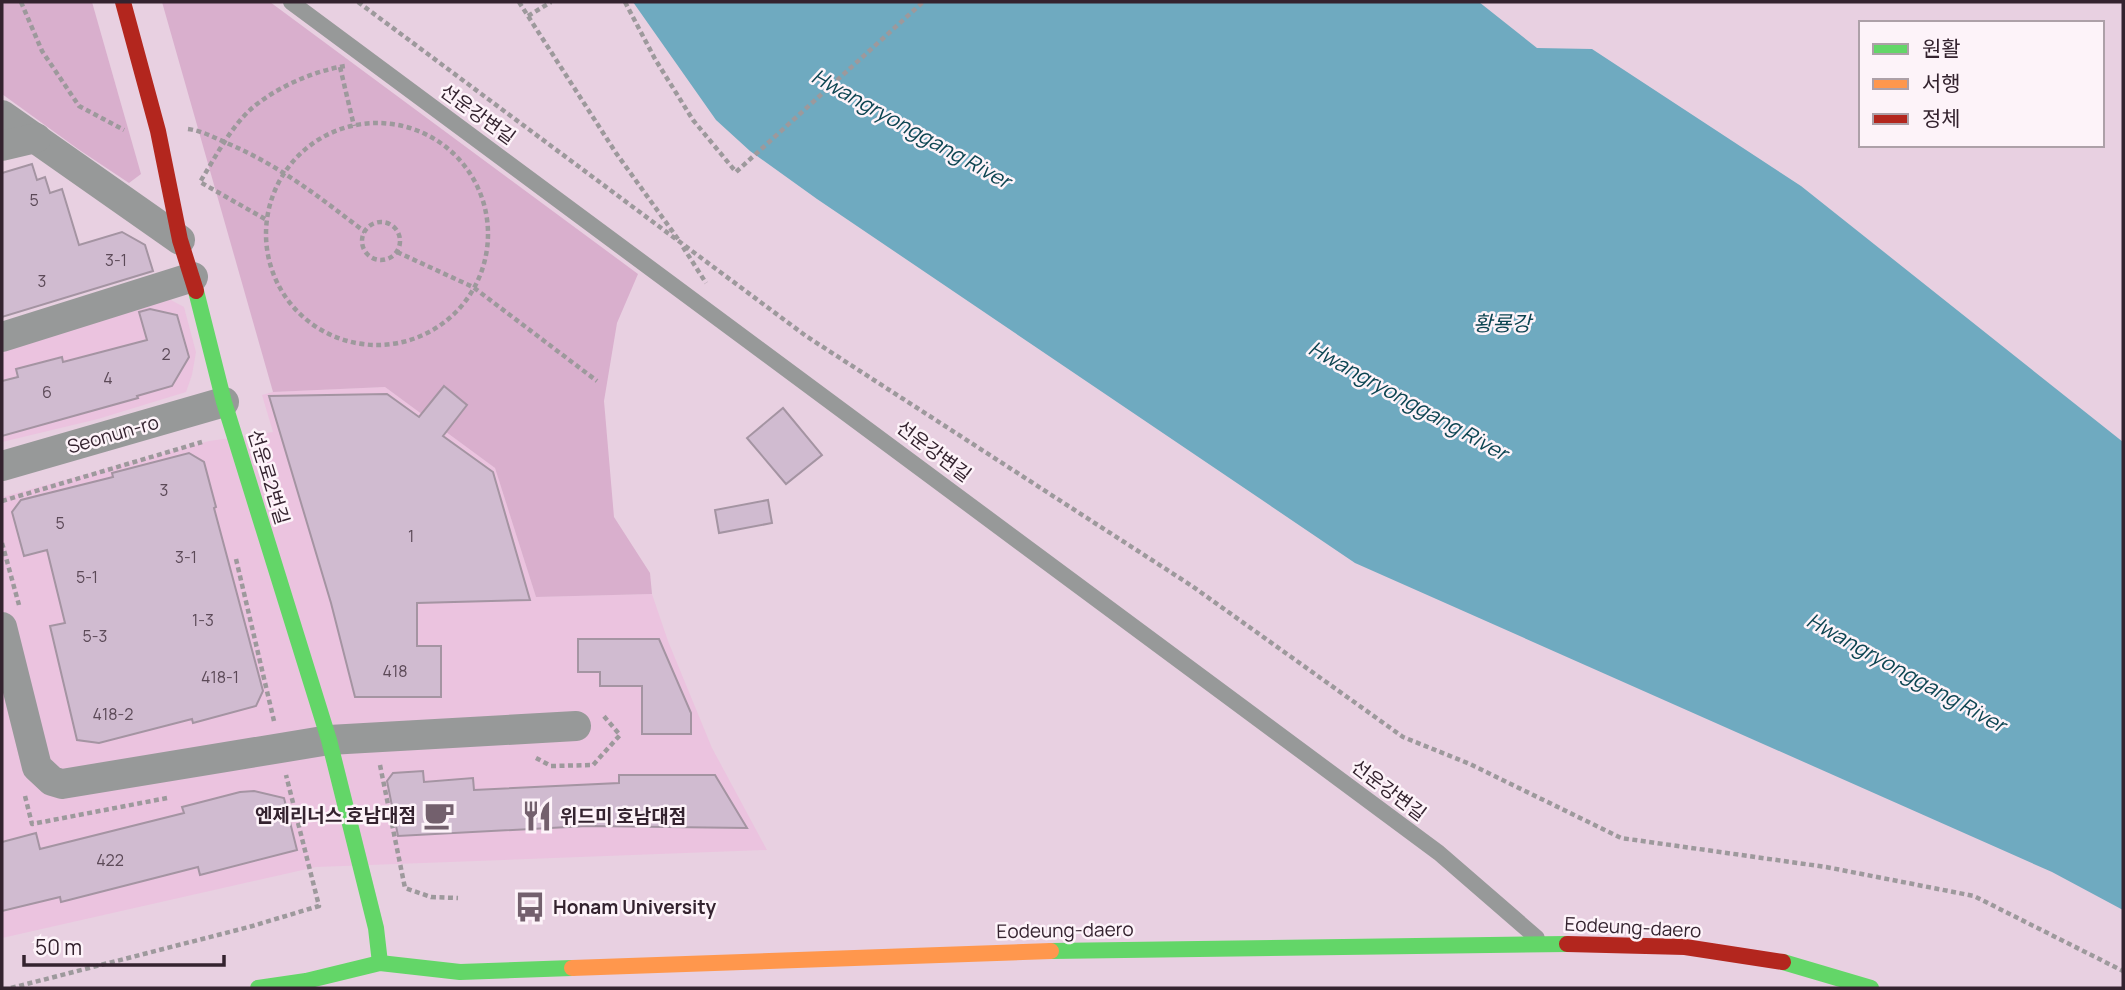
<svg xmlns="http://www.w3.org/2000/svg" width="2125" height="990" font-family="Manrope,'Noto Sans KR',sans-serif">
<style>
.built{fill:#ebc3df}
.green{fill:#d9afcd}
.water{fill:#6faac0}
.building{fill:#d0bbd0;stroke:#a494a2;stroke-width:2}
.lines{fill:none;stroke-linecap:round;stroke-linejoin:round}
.path{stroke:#9d999c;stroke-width:4.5;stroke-dasharray:5 3.5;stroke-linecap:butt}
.lane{stroke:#979999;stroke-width:16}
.street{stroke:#979999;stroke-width:30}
.fast{stroke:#63d668;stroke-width:16}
.slow{stroke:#ff974d;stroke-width:16}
.jam{stroke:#b3261e;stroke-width:16}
.labels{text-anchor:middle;stroke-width:5;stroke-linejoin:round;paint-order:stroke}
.number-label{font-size:16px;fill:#5b4957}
.street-label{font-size:19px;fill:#34232f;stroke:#fdf3f9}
.poi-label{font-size:19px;font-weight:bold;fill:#34232f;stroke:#fdf3f9;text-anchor:start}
.water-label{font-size:21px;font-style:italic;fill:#0d4552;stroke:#fdf3f9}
</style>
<rect width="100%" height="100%" fill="#e8d0e1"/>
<g class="built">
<polygon points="169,299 184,307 196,352 192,375 186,392 98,419 2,442 2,349"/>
<polygon points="385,387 495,468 536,597 652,594 668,641 712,748 767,850 316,867 2,938 2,497 209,441 273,432 262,395 273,392"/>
</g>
<g class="green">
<polygon points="2,2 92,2 141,174 129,183 78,149 2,94"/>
<polygon points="162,2 270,2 638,274 617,323 604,401 614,517 650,573 652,594 536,597 495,468 385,387 273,392"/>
</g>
<polygon class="water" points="633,2 1479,2 1537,48 1592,49 1801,186 2123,442 2123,910 2052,872 1355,563 817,199 750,151 716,120"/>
<g class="building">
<polygon points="32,164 37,180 45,177 50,193 62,189 79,245 122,232 145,245 153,271 2,317 2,173"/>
<polygon points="150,309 177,315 189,357 172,386 137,396 138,398 2,436 2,381 18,377 16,369 62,357 63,362 147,340 139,312"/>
<polygon points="444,386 467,405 443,436 493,472 530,600 417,603 417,646 441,646 441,697 355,697 331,603 269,396 387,394 419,417"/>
<polygon points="783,408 822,455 786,484 747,438"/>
<polygon points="189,453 204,462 216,507 214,508 263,691 256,706 193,723 192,719 99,743 77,740 50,626 65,623 47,550 24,556 12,512 21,500 113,477 112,473"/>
<polygon points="768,500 772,523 719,533 715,510"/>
<polygon points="578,639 659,639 691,713 691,734 642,734 642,686 600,686 600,672 578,672"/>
<polygon points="423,771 424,782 473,778 474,790 619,783 619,775 715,775 747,828 587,826 398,836 387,781 393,773"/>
<polygon points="254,791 284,798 297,850 200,875 198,867 61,902 60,897 2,911 2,842 36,833 40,849 184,813 182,807 240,792"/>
</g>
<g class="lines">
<g class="path">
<polyline points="21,2 42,51 79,106 124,130"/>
<polyline points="358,2 806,336 1192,586 1403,737 1470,764 1621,838 1826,867 1974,896 2123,971"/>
<polyline points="519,2 616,153 678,239"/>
<polyline points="625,2 655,59 693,120 736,172 923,2"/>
<polyline points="528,16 551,2"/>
<polyline points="340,67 354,126"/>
<circle cx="377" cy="234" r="111"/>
<path d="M188 129C203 131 215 138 229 144 282 167 319 197 365 232"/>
<path d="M265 219 200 182C215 158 230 128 251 109 275 88 313 71 345 66"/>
<circle cx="381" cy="241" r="19"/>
<polyline points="683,247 706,283"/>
<polyline points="397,252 473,287 597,381"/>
<polyline points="2,501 202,442"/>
<polyline points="2,543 19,605"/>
<polyline points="236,559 274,721"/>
<polyline points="536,758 551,766 593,765 620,735 602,714"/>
<polyline points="380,765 405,888 431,897 458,898"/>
<polyline points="25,796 32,824 167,798"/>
<polyline points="11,988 249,927 319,906 286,775"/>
</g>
<polyline class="lane" points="291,2 1439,853 1537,938"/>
<g class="street">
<polyline points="2,115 180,240"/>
<polyline points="2,146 36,138"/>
<polyline points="2,337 193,277"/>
<polyline points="2,466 224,402"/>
<polyline points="2,627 37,767 52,781 62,784 329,740 576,726"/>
</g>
<g class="fast">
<polyline points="196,291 224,402 329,740 376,928 380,963"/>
<polyline points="1051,951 1567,944"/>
<polyline points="1783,962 1871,988"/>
<polyline points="258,988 306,981 380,963 460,972 572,968"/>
</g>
<polyline class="slow" points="572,968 1051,951"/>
<g class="jam">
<polyline points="123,2 158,131 180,240 196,291"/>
<polyline points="1567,944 1685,947 1783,962"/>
</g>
</g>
<defs>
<g id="cafe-bare" transform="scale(2.415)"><path d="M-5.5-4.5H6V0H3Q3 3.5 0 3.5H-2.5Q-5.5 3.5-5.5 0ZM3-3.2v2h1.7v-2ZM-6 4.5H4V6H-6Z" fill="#73606d" stroke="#fdf3f9" stroke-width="2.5" paint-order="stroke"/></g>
<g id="restaurant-bare" transform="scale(2.415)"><path d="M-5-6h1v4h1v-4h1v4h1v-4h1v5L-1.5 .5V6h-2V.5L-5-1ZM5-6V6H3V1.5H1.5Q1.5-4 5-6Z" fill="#73606d" stroke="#fdf3f9" stroke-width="2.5" paint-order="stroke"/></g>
<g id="bus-bare" transform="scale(2.415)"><path d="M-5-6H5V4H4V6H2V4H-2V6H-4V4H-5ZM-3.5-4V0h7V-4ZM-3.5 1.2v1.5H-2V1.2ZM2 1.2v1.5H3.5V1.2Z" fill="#73606d" stroke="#fdf3f9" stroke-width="2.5" paint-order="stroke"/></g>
</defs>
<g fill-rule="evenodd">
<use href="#cafe-bare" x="439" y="815"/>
<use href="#restaurant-bare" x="537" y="816"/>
<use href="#bus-bare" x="530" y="907"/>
</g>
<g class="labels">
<g class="number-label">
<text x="34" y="206">5</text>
<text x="116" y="266">3-1</text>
<text x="42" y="287">3</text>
<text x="166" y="360">2</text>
<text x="108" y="384">4</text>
<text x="47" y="398">6</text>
<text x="164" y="496">3</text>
<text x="60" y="529">5</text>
<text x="411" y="542">1</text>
<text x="186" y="563">3-1</text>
<text x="87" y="583">5-1</text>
<text x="203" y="626">1-3</text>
<text x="95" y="642">5-3</text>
<text x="395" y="677">418</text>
<text x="220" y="683">418-1</text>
<text x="113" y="720">418-2</text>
<text x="110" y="866">422</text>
</g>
<g class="street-label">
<text transform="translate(478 114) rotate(36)" y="7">선운강변길</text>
<text transform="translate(113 434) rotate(-16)" y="7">Seonun-ro</text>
<text transform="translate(934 451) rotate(37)" y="7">선운강변길</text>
<text transform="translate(269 477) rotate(73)" y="7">선운로2번길</text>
<text transform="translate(1389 790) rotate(37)" y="7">선운강변길</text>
<text transform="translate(1633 927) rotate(3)" y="7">Eodeung-daero</text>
<text transform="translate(1065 930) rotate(-1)" y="7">Eodeung-daero</text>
</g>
<g class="poi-label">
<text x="416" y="822" text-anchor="end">엔제리너스 호남대점</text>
<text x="560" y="823">위드미 호남대점</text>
<text x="553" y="914">Honam University</text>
</g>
<g class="water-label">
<text transform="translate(911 129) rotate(29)" y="7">Hwangryonggang River</text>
<text x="1502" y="331">황룡강</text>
<text transform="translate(1408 401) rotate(29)" y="7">Hwangryonggang River</text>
<text transform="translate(1906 673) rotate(29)" y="7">Hwangryonggang River</text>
</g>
</g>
<rect width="2125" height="990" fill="none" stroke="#34232f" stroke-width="7"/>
<rect x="1859" y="21" width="245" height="126" fill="#fdf3f9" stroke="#ada0a8" stroke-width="2"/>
<rect x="1873" y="44" width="35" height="10" fill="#63d668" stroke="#ada0a8" stroke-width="2"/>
<text x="1922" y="56" font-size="21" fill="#34232f">원활</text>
<rect x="1873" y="79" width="35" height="10" fill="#ff974d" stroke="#ada0a8" stroke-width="2"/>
<text x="1922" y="91" font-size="21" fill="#34232f">서행</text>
<rect x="1873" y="114" width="35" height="10" fill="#b3261e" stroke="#ada0a8" stroke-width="2"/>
<text x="1922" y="126" font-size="21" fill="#34232f">정체</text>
<path d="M24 955v10h200v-10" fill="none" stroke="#34232f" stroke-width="3.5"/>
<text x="35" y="955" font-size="21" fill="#34232f" stroke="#fdf3f9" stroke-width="5" paint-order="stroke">50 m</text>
</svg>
